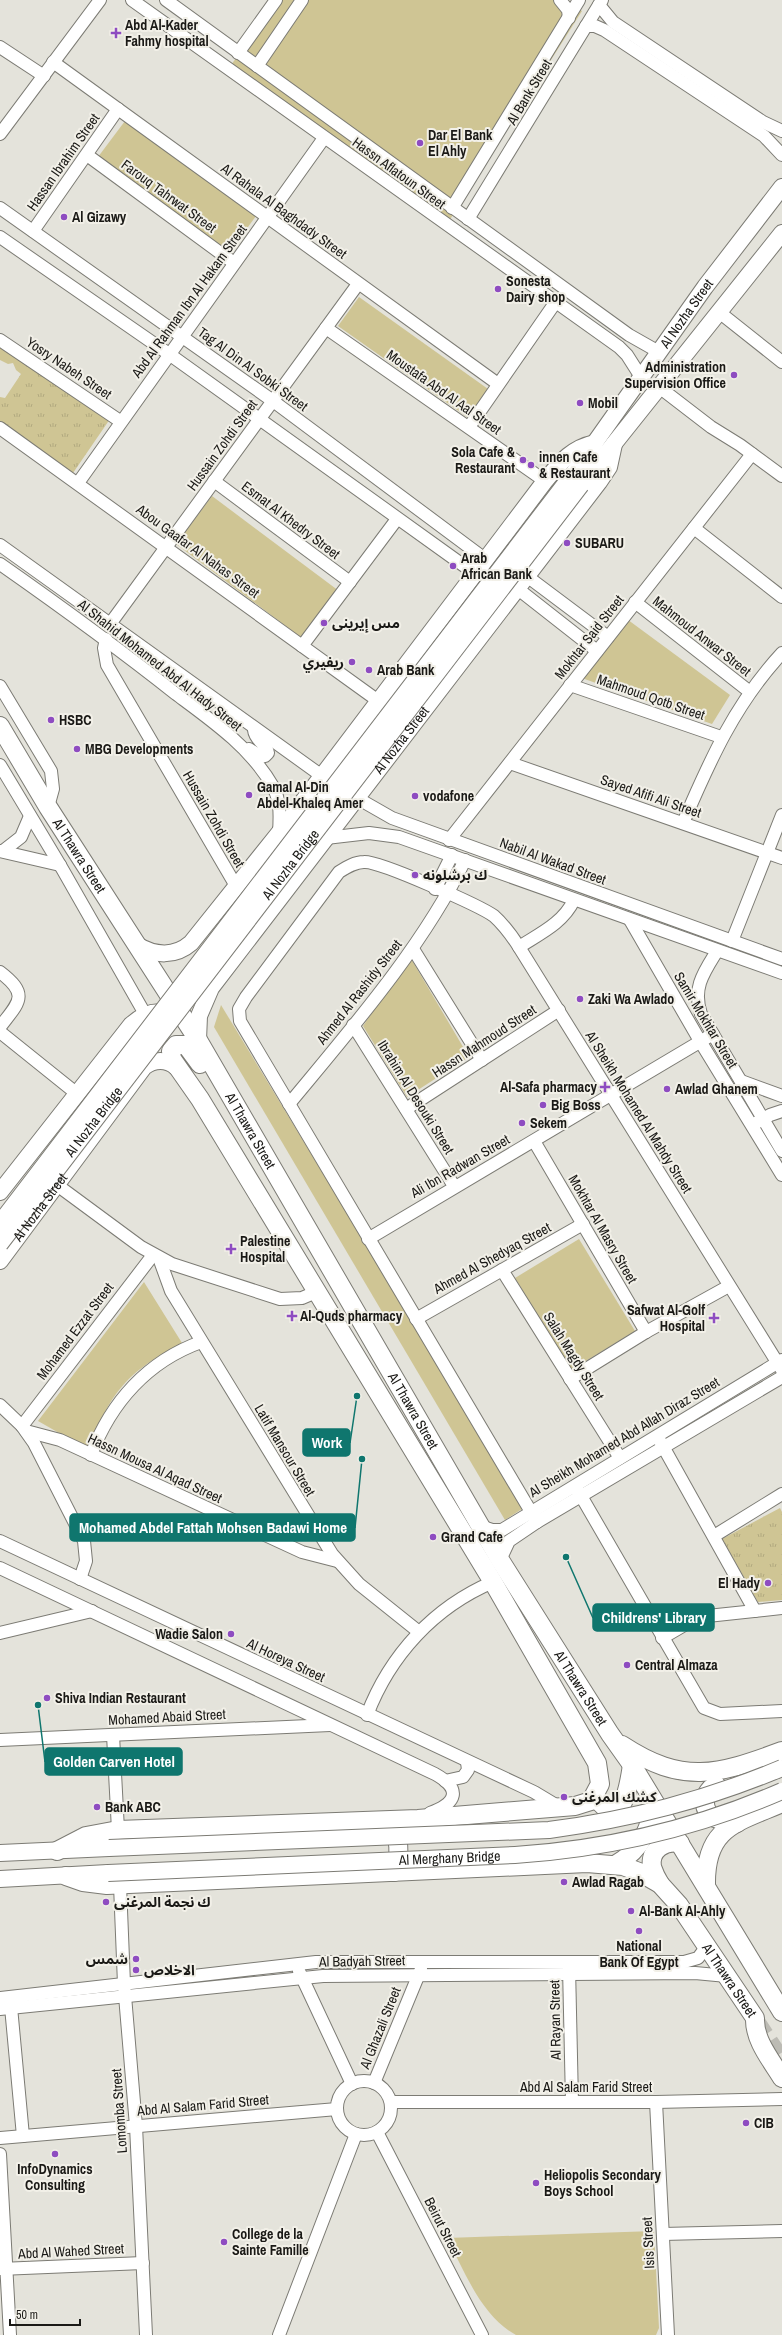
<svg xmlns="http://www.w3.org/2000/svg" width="782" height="2335" font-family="'Archivo Narrow','Noto Sans Arabic',sans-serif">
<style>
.grass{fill:#cfc594}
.park{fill:url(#park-tufts)}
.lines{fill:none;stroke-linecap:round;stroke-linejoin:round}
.major-tunnel{stroke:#bcbbb4;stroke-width:16;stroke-dasharray:16 8;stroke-linecap:butt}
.minor-casing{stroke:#7c7b74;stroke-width:14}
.major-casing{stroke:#7c7b74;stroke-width:18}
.highway-casing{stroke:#7c7b74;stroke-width:20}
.minor{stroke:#fff;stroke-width:12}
.major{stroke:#fff;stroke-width:16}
.highway{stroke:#fff;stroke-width:18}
.major-bridge-casing{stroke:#7c7b74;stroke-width:18;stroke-linecap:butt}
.major-bridge{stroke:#fff;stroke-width:16}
.poi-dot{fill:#8e4cc1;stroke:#f2f0e8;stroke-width:1.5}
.labels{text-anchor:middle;stroke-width:4;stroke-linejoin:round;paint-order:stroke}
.poi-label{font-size:14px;font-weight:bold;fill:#1a1916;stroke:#f2f0e8;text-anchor:start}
.street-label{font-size:14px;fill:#1a1916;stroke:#f2f0e8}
.leader{fill:none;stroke:#0f766e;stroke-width:1.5}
.callout-dot{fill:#0f766e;stroke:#f2f0e8;stroke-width:1.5}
.callout{fill:#0f766e;stroke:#0f766e;stroke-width:1.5}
.callout-label{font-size:15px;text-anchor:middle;font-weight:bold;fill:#fff}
</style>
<defs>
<pattern id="park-tufts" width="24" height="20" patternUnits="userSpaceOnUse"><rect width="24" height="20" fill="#cfc594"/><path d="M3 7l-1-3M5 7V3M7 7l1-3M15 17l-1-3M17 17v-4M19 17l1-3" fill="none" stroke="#b1a97f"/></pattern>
</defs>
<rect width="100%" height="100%" fill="#e4e3db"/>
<g class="grass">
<polygon points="278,0 564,0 582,11 449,221 231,65"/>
<polygon points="125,121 256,216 229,253 98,157"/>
<polygon points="359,297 488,389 467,417 338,326"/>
<polygon points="212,496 339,591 303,639 176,544"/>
<polygon points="620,614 730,695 712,724 576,676"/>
<polygon points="410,957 469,1057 407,1097 363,1026"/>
<polygon points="221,1005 525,1507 505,1520 214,1027"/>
<polygon points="579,1239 635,1331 571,1370 515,1278"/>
<path d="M144 1282 182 1343C127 1372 110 1392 89 1450L38 1421Z"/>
<path d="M654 2231 659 2328 656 2335H516C481 2316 465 2272 447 2238Z"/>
</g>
<g class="park">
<polygon points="0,343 110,419 73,473 0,423 0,397 5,398 21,374 16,370 13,363 8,364 0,360"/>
<polygon points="780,1508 782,1512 782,1600 758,1602 722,1539"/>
</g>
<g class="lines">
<polyline class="major-tunnel" points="757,2021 782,2059"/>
<g class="minor-casing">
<g id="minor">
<polyline points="132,0 619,347 627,355 641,377"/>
<polyline points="166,0 629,335 659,352"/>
<polyline points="560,0 568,10 569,18"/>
<polyline points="599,5 613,22 763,122 782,131"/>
<polyline points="586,26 595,26 604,30 764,136 782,155"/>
<polyline points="0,47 44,76"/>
<polyline points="238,53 276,0"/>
<polyline points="53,62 498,384"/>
<polyline points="257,66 302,0"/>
<polyline points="0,134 100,0"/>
<polyline points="87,155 234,263"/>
<polyline points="0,208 273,401 485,559"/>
<polyline points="452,208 579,0"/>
<polyline points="468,219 602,0"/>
<polyline points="33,231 118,109"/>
<polyline points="0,237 169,354 474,573"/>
<polyline points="719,312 782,362"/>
<polyline points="326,328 545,481"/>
<polyline points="0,340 120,421"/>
<polyline points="659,387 711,427 740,445 782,476"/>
<polyline points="469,427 555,303"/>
<polyline points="0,428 377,700"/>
<polyline points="214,481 350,582"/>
<polyline points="78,483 324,138"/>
<polyline points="694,528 782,597"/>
<polyline points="0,545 329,781"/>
<path d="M0 564C60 606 119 649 176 694 211 720 250 747 272 785 281 800 280 816 279 833"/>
<polyline points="528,577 608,637"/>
<polyline points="518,589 597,651"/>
<polyline points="635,602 750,692"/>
<polyline points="110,624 358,284"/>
<polyline points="106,639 104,648 107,665 236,886"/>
<polyline points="302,646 397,519"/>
<polyline points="570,685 721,737"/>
<polyline points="0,686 51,771 53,789 48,807"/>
<path d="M249 749 261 757 265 756 268 753C267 744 255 741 254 730"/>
<polyline points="510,763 782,858"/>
<polyline points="0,765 60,865 145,1014"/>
<polyline points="350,794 392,818 782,959"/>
<path d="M683 823C710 760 735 704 782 653"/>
<polyline points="326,838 369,833 399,837 782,973"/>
<polyline points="449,840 752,454"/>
<polyline points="0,851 60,865"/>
<polyline points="3,851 21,837 30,816"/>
<polyline points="435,889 452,855"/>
<polyline points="630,920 700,1041 782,1175"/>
<polyline points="732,941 782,815"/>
<path d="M519 947C541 933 563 923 574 900"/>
<polyline points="413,949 482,1060"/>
<path d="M717 951C704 972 692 988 701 1014L782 1151"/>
<path d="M0 972C30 995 19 1002 0 1027"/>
<polyline points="353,1025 454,1186"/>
<polyline points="0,1032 76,1093"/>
<polyline points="741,1081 782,1096"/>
<path d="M289 1104C351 1029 422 948 465 860"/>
<polyline points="406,1109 559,1010"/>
<polyline points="756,1123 770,1115 782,1111"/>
<polyline points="534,1141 646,1332"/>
<polyline points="57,1185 141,1247 172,1264 280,1299 302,1298 316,1292"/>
<polyline points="368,1239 713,1034"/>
<polyline points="159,1258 171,1291 332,1554 359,1584 419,1632"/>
<polyline points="502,1270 620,1458"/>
<polyline points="416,1319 583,1224"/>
<polyline points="570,1379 646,1332 729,1286"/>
<polyline points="0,1405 22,1426 34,1443 84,1541 86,1561 80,1579"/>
<polyline points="22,1426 153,1255"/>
<polyline points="26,1431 60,1440 302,1552 337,1561"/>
<polyline points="660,1441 755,1611"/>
<path d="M91 1455C111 1402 148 1361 201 1342"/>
<polyline points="577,1489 704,1708 720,1714 782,1711"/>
<path d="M537 1522 240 1021 239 1009 246 997 339 872C347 867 355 862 364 862 380 861 480 906 494 916 504 925 512 936 519 947L782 1370"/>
<polyline points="480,1526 492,1530 502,1530 782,1360"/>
<polyline points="714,1536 782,1494"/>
<polyline points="0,1541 534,1792 559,1807"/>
<polyline points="500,1560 509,1541 537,1522 782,1377"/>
<path d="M0 1568 435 1774C462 1789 457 1803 430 1813"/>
<polyline points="651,1619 683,1615 698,1617 782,1608"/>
<polyline points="0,1633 92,1611"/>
<polyline points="662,1638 698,1617"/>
<path d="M367 1715C390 1655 434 1607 493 1582"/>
<polyline points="113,1735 118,1830"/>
<polyline points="0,1740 330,1725"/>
<polyline points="445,1781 463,1777 468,1770 467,1762"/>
<polyline points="120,1885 124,1984 136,2126 146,2335"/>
<polyline points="569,1967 572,2102"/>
<polyline points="299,1971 352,2084"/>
<polyline points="0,1998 316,1962 684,1962 698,1958 707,1946"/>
<polyline points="11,2007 23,2136"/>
<polyline points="0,2009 323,1976 695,1973 727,1976"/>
<circle cx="364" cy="2108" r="27"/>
<polyline points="374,2083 421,1969"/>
<polyline points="391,2102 656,2102 782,2099"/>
<polyline points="656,2102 668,2335"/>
<polyline points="377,2132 482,2335"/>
<polyline points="0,2138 337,2109"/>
<polyline points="0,2154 10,2335"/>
<polyline points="663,2234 782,2231"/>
<polyline points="0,2269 143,2263"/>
<polyline points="279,2335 356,2134"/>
</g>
</g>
<g class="major-casing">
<g id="major">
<path id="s1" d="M572 475 705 287 782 187"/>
<polyline points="581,485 782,233"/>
<path d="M137 945C155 956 175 957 191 943L279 833 545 481C560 463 571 448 595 443"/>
<path id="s2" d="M198 1040 199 1016 211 988 599 482 609 467 614 444"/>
<path d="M0 1192 131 1025C142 1015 155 1008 170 1015"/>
<path id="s3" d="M0 1261 144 1067C154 1059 167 1059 176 1067"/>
<polyline points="0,1853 109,1848"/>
<polyline points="0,1879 108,1873"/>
</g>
</g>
<g class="highway-casing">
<g id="highway">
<path id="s4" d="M0 726 48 807 198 1040 500 1560 610 1734 632 1765 782 2012"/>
<path d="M622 1745C683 1785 717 1775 782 1751"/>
<path d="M716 1785C703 1791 700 1811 715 1818 722 1821 730 1822 737 1823"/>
<path d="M595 1796C622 1836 629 1785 632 1765"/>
<path d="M389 1822C400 1839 401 1853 394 1872"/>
<polyline points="57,1851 86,1836 118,1830 418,1819 575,1806 591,1801 600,1784 597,1763 493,1582 200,1099 172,1059 171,1051 176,1045 186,1045 200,1064"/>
<path d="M615 1865C641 1850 655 1826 650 1796"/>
<path id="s5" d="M66 1876 83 1882 107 1885 587 1863 623 1866 639 1872 660 1884 679 1905 755 2018C754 2040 771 2060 782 2078"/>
<path d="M660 1884C657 1879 654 1873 652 1867 649 1850 665 1840 680 1843"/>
<path d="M706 1885C705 1827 736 1823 782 1803"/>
</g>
</g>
<use href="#minor" class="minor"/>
<use href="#major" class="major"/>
<use href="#highway" class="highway"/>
<g class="major-bridge-casing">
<g id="major-bridge">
<polyline points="0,1223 572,475"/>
<path id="s6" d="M0 1244 581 485"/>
<path d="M109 1848 549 1830C632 1819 705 1800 782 1768"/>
<path id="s7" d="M108 1873 515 1855C607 1849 697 1828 782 1791"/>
</g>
</g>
<use href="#major-bridge" class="major-bridge"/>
</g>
<g class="poi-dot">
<path d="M114 27h4v4h4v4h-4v4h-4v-4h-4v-4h4z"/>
<circle cx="420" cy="143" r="4"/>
<circle cx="64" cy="217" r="4"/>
<circle cx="498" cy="289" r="4"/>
<circle cx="734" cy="375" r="4"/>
<circle cx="580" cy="403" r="4"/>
<circle cx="523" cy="460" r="4"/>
<circle cx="531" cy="465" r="4"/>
<circle cx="567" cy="543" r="4"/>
<circle cx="453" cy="566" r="4"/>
<circle cx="324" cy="623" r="4"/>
<circle cx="352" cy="662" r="4"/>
<circle cx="369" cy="670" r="4"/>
<circle cx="51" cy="720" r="4"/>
<circle cx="77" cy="749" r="4"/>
<circle cx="249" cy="795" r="4"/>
<circle cx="415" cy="796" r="4"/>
<circle cx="415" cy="875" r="4"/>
<circle cx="580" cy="999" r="4"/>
<path d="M603 1081h4v4h4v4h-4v4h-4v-4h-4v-4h4z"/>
<circle cx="667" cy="1089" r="4"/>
<circle cx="543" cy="1105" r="4"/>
<circle cx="522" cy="1123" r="4"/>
<path d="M229 1243h4v4h4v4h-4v4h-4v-4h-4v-4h4z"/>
<path d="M290 1310h4v4h4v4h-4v4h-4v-4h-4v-4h4z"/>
<path d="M712 1312h4v4h4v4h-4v4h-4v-4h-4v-4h4z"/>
<circle cx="433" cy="1537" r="4"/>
<circle cx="768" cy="1583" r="4"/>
<circle cx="231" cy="1634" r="4"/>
<circle cx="627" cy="1665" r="4"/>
<circle cx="47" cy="1698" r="4"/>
<circle cx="564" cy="1797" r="4"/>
<circle cx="97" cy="1807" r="4"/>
<circle cx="564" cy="1882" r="4"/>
<circle cx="106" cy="1902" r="4"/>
<circle cx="631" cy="1911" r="4"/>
<circle cx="639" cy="1931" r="4"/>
<circle cx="136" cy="1959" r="4"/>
<circle cx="136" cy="1970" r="4"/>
<circle cx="746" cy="2123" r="4"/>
<circle cx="55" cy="2154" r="4"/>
<circle cx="536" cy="2183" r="4"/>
<circle cx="224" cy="2242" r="4"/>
</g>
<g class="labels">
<g class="poi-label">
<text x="125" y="30">Abd Al-Kader<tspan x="125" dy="16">Fahmy hospital</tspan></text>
<text x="428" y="140">Dar El Bank<tspan x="428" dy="16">El Ahly</tspan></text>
<text x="72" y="222">Al Gizawy</text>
<text x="506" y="286">Sonesta<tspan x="506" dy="16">Dairy shop</tspan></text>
<text x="726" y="372" text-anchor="end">Administration<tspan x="726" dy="16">Supervision Office</tspan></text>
<text x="588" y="408">Mobil</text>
<text x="515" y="457" text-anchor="end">Sola Cafe &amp;<tspan x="515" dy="16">Restaurant</tspan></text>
<text x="539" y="462">innen Cafe<tspan x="539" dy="16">&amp; Restaurant</tspan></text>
<text x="575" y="548">SUBARU</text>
<text x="461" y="563">Arab<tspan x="461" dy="16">African Bank</tspan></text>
<text x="332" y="628">مس إيرينى</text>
<text x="344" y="667" text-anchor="end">ريفيري</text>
<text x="377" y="675">Arab Bank</text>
<text x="59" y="725">HSBC</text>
<text x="85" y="754">MBG Developments</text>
<text x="257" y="792">Gamal Al-Din<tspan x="257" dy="16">Abdel-Khaleq Amer</tspan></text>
<text x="423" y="801">vodafone</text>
<text x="423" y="880">ك برشلونه</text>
<text x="588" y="1004">Zaki Wa Awlado</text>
<text x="597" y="1092" text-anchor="end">Al-Safa pharmacy</text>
<text x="675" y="1094">Awlad Ghanem</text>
<text x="551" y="1110">Big Boss</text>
<text x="530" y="1128">Sekem</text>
<text x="240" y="1246">Palestine<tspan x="240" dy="16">Hospital</tspan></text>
<text x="705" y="1315" text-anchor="end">Safwat Al-Golf<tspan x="705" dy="16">Hospital</tspan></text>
<text x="300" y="1321">Al-Quds pharmacy</text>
<text x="441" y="1542">Grand Cafe</text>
<text x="760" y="1588" text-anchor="end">El Hady</text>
<text x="223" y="1639" text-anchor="end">Wadie Salon</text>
<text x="635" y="1670">Central Almaza</text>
<text x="55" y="1703">Shiva Indian Restaurant</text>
<text x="572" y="1802">كشك المرغنى</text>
<text x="105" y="1812">Bank ABC</text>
<text x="572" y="1887">Awlad Ragab</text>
<text x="114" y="1907">ك نجمة المرغنى</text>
<text x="639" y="1916">Al-Bank Al-Ahly</text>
<text x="639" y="1951" text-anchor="middle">National<tspan x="639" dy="16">Bank Of Egypt</tspan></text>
<text x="128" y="1964" text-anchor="end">شمس</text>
<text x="144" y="1975">الاخلاص</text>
<text x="754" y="2128">CIB</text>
<text x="55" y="2174" text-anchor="middle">InfoDynamics<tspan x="55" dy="16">Consulting</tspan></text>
<text x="544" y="2180">Heliopolis Secondary<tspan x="544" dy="16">Boys School</tspan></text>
<text x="232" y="2239">College de la<tspan x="232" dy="16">Sainte Famille</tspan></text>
</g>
<g class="street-label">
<text transform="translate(529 92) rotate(-59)" y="5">Al Bank Street</text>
<text transform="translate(63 162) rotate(-55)" y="5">Hassan Ibrahim Street</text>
<text transform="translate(399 173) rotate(36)" y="5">Hassn Aflatoun Street</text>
<text transform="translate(169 196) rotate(36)" y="5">Farouq Tahrwat Street</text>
<text transform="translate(284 211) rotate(36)" y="5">Al Rahala Al Baghdady Street</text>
<text transform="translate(189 301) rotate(-54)" y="5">Abd Al Rahman Ibn Al Hakam Street</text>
<text dy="5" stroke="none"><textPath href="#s1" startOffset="198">Al Nozha Street</textPath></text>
<text transform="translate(69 368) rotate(34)" y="5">Yosry Nabeh Street</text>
<text transform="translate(253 369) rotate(36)" y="5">Tag Al Din Al Sobki Street</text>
<text transform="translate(444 392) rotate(35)" y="5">Moustafa Abd Al Aal Street</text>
<text transform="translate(222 445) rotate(-54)" y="5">Hussain Zohdi Street</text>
<text transform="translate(291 520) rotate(37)" y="5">Esmat Al Khedry Street</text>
<text transform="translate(198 551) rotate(36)" y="5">Abou Gaafar Al Nahas Street</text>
<text transform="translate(702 636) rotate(38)" y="5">Mahmoud Anwar Street</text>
<text transform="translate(589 637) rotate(-52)" y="5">Mokhtar Said Street</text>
<text transform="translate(160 665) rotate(38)" y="5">Al Shahid Mohamed Abd Al Hady Street</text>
<text transform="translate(651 697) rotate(19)" y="5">Mahmoud Qotb Street</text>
<text dy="5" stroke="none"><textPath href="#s2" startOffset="367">Al Nozha Street</textPath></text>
<text transform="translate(651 796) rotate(19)" y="5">Sayed Afifi Ali Street</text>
<text transform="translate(214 819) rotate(60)" y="5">Hussain Zohdi Street</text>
<text dy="5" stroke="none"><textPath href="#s4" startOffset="152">Al Thawra Street</textPath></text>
<text transform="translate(553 861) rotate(20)" y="5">Nabil Al Wakad Street</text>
<text dy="5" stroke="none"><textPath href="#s6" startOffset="478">Al Nozha Bridge</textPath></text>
<text transform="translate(359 992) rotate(-52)" y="5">Ahmed Al Rashidy Street</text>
<text transform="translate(706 1020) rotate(59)" y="5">Samir Mokhtar Street</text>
<text transform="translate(484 1041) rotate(-33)" y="5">Hassn Mahmoud Street</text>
<text transform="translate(416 1097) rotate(58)" y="5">Ibrahim Al Desouki Street</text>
<text transform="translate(639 1112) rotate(58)" y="5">Al Sheikh Mohamed Al Mahdy Street</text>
<text dy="5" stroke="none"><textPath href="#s6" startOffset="154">Al Nozha Bridge</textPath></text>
<text dy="5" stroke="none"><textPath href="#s4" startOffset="476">Al Thawra Street</textPath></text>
<text transform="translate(460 1166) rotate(-30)" y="5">Ali Ibn Radwan Street</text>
<text dy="5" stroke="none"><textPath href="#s3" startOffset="67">Al Nozha Street</textPath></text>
<text transform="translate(603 1229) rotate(60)" y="5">Mokhtar Al Masry Street</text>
<text transform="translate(492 1258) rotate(-29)" y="5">Ahmed Al Shedyaq Street</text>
<text transform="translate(75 1331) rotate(-53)" y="5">Mohamed Ezzat Street</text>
<text transform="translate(574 1356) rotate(58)" y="5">Salah Magdy Street</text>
<text dy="5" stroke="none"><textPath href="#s4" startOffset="800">Al Thawra Street</textPath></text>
<text transform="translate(624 1437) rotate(-31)" y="5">Al Sheikh Mohamed Abd Allah Diraz Street</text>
<text transform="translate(285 1450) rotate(59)" y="5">Latif Mansour Street</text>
<text transform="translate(155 1468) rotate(25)" y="5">Hassn Mousa Al Aqad Street</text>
<text transform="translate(286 1660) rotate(25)" y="5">Al Horeya Street</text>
<text dy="5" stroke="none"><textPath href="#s4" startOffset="1124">Al Thawra Street</textPath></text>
<text transform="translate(167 1717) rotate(-3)" y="5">Mohamed Abaid Street</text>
<text dy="5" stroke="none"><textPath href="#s7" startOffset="342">Al Merghany Bridge</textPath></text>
<text transform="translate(362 1961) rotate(-1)" y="5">Al Badyah Street</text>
<text dy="5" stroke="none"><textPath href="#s5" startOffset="719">Al Thawra Street</textPath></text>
<text transform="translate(555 2020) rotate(-91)" y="5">Al Rayan Street</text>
<text transform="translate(380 2028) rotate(-68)" y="5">Al Ghazali Street</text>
<text x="586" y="2092">Abd Al Salam Farid Street</text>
<text transform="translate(203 2105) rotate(-5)" y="5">Abd Al Salam Farid Street</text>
<text transform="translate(119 2111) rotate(-94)" y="5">Lomomba Street</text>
<text transform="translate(443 2227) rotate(63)" y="5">Beirut Street</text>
<text transform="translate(648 2243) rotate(-93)" y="5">Isis Street</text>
<text transform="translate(71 2251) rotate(-3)" y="5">Abd Al Wahed Street</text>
</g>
</g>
<path class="leader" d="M357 1396L350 1443M362 1459L355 1528M566 1557L593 1618M38 1705L45 1762"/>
<g class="callout-dot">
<circle cx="357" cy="1396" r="4"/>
<circle cx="362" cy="1459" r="4"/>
<circle cx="566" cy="1557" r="4"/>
<circle cx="38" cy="1705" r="4"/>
</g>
<g class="callout">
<rect x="303" y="1429" width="47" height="27" rx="4"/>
<rect x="70" y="1514" width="285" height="27" rx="4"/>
<rect x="593" y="1604" width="121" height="27" rx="4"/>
<rect x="45" y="1748" width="137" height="27" rx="4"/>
</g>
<g class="callout-label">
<text x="327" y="1448">Work</text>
<text x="213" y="1533">Mohamed Abdel Fattah Mohsen Badawi Home</text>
<text x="654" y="1623">Childrens' Library</text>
<text x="114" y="1767">Golden Carven Hotel</text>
</g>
<path d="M10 2319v6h70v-6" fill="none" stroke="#1a1916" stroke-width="2"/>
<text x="16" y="2319" font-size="12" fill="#1a1916" stroke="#f2f0e8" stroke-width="3" paint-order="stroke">50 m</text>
</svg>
